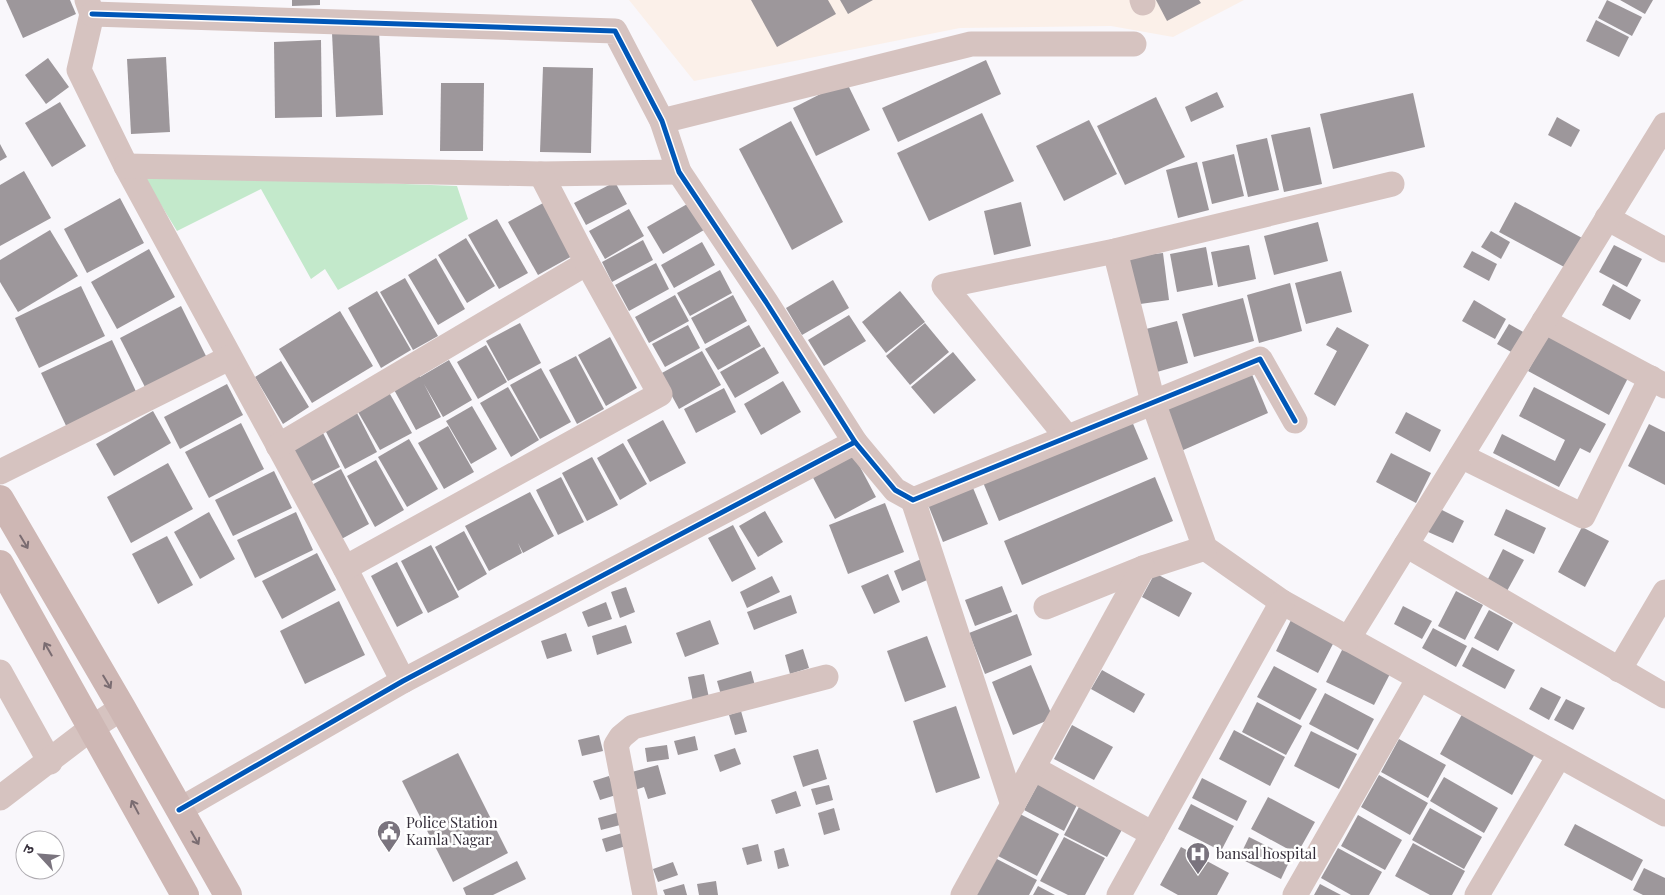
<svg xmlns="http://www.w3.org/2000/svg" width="1665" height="895" font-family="'Playfair Display','Noto Sans Devanagari',serif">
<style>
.education{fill:#fbf0e9}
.green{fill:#c3e9cb}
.building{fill:#9d979b}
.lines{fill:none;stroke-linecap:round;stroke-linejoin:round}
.street{stroke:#d6c3c0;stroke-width:25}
.secondary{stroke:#ceb7b4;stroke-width:28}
.cycleway-casing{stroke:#fff;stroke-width:8}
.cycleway{stroke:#0057b8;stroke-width:5}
.oneway{stroke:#7a6c71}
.labels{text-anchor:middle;stroke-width:5;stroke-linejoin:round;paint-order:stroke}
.poi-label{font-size:15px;fill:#352e3a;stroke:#fff;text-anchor:start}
</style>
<rect width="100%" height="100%" fill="#f9f7fb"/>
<polygon class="education" points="629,0 1244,0 1173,37 1111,26 960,28 694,81"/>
<polygon class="green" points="142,174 457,186 468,219 338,290 325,269 311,279 261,189 177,231"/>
<g class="building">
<polygon points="6,0 70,0 76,14 23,38"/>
<polygon points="292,0 320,0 320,5 292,6"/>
<polygon points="751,0 828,0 836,14 777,47"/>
<polygon points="840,0 873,0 848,14"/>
<polygon points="1156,0 1199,0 1201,3 1167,21"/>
<polygon points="1607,0 1642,17 1632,36 1598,18"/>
<polygon points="1620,0 1653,0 1645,14"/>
<polygon points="1596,20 1629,37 1619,57 1586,41"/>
<polygon points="379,31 383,115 336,117 332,33"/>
<polygon points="321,40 322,117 275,118 274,42"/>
<polygon points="166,57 170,132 131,134 127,59"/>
<polygon points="48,58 69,87 46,104 25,75"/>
<polygon points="986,60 1001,94 898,142 882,108"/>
<polygon points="543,67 593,68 591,153 540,152"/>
<polygon points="846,81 870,130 816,156 793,108"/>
<polygon points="441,83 484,83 483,151 440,151"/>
<polygon points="1217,92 1224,107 1191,122 1185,107"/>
<polygon points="1413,93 1425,147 1333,169 1320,114"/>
<polygon points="1156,97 1185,157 1125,185 1097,126"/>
<polygon points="60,102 86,146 52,167 25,123"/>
<polygon points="982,113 1014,181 929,221 897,153"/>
<polygon points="1557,117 1580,130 1571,147 1548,135"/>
<polygon points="1089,120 1117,174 1064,201 1036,146"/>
<polygon points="791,121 843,222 792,250 739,149"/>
<polygon points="1310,127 1322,184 1284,192 1271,135"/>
<polygon points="1267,138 1279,190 1248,197 1236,145"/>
<polygon points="0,144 7,157 0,161"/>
<polygon points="1234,154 1244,196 1212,204 1202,162"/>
<polygon points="1197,162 1209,210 1178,218 1166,170"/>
<polygon points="24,171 51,218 0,246 0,185"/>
<polygon points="615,182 627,204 586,225 574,203"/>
<polygon points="120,198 144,243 87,273 64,229"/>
<polygon points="545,202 574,255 538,275 508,222"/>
<polygon points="1021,202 1031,246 994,255 984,211"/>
<polygon points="1515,202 1584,239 1568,269 1499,232"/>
<polygon points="689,203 704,230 663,254 647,227"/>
<polygon points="629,209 644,236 605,259 589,231"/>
<polygon points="497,219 528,273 499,289 468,235"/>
<polygon points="1318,222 1328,261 1274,275 1264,236"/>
<polygon points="50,230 78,276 18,312 0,282 0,260"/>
<polygon points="1491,231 1510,242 1501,259 1481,247"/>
<polygon points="466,238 495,286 467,303 438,255"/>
<polygon points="643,240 653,260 612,282 602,262"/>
<polygon points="702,242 715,265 674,288 661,265"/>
<polygon points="1249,245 1256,279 1218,287 1211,252"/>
<polygon points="1614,245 1642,259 1627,287 1599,272"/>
<polygon points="1206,247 1213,285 1177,292 1170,254"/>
<polygon points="149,249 175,297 117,329 91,282"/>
<polygon points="1472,251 1497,264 1489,281 1463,267"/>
<polygon points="1163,253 1169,300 1133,305 1127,257"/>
<polygon points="436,258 465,309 438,325 408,275"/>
<polygon points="656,263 669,289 629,311 615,285"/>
<polygon points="720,270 732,293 690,316 677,293"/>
<polygon points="1341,271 1352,312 1306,324 1295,283"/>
<polygon points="405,278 438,336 413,350 380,292"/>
<polygon points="833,280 849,308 802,335 786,308"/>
<polygon points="1290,283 1302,331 1259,343 1247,295"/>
<polygon points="1613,284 1641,300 1630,320 1602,305"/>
<polygon points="81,286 105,336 39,368 15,318"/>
<polygon points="377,291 411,350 381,368 348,308"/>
<polygon points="900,291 925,322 886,353 862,322"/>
<polygon points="675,295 689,321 649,343 635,317"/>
<polygon points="733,295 747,321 705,344 691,318"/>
<polygon points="1243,298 1254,341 1194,357 1182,314"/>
<polygon points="1474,300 1506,319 1495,339 1462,321"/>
<polygon points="181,306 208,360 147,391 120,338"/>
<polygon points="340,311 373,366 312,403 279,349"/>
<polygon points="849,315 866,341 824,366 808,340"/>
<polygon points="1177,321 1188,363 1157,372 1146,329"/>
<polygon points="520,323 541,363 508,381 486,341"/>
<polygon points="925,323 949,352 910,385 886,356"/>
<polygon points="1509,324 1525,333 1513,353 1497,344"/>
<polygon points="688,325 700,348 665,367 652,344"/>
<polygon points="749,325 761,346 718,370 705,349"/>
<polygon points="1337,327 1369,345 1335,406 1314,394 1337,351 1326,345"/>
<polygon points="1548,335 1628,378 1609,415 1528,371"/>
<polygon points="610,337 637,388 606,406 578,355"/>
<polygon points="112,340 139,398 69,432 41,373"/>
<polygon points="486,345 507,382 478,399 457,362"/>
<polygon points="764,347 779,373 735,398 720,372"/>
<polygon points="702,351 721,385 679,409 660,374"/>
<polygon points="953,352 976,380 934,414 911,387"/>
<polygon points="576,356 604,409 577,424 549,370"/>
<polygon points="449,360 472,400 443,417 424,384 441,417 416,430 392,386 417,373 420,377"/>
<polygon points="281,361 309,407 283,424 255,377"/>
<polygon points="541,368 571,422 540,439 510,385"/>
<polygon points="1251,372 1268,413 1181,451 1163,409"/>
<polygon points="783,381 801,412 761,435 744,404"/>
<polygon points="227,384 243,415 180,449 164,417"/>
<polygon points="386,387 412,433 380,450 354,405"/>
<polygon points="508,387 539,440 511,457 480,403"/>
<polygon points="1534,387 1606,424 1590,453 1580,448 1559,487 1493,453 1502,434 1555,461 1565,440 1519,416"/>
<polygon points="724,388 736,412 696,433 684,409"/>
<polygon points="472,406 497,449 471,464 446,421"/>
<polygon points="153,411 171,443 114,476 96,444"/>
<polygon points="1406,412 1441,430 1430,452 1395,433"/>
<polygon points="357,413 377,452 345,469 325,430"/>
<polygon points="1131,419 1148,459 999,521 982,480"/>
<polygon points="663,420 686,463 650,482 627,440"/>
<polygon points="241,423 264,469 209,498 185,452"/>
<polygon points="1649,424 1665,432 1665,485 1628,466"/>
<polygon points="448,426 474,472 444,489 418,443"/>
<polygon points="322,431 340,467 308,483 290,447"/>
<polygon points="409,439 438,489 407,507 378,457"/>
<polygon points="623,443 647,484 620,500 597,458"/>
<polygon points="851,450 876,497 835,519 810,472"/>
<polygon points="1391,453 1431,473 1416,503 1376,482"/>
<polygon points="592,457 618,505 587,521 562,473"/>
<polygon points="376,460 404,510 375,527 347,476"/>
<polygon points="168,463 193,509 131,543 107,497"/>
<polygon points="341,469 369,524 336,542 308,487"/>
<polygon points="274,471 292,508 233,536 215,500"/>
<polygon points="561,477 584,522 558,535 536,490"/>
<polygon points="1155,477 1173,521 1022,585 1004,541"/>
<polygon points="971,483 988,524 943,542 927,502"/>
<polygon points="530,492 554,536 523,553 518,543 522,553 489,571 465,526"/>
<polygon points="885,503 904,552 848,574 829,525"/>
<polygon points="1438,508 1464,521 1453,543 1426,531"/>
<polygon points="1506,509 1546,528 1534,554 1494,535"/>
<polygon points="765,511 783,542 758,557 739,526"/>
<polygon points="209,512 235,559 200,579 174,532"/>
<polygon points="296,512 313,550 255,578 237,540"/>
<polygon points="733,525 756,569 732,582 708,538"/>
<polygon points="1582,527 1609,541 1585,587 1558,572"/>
<polygon points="464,531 487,574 458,591 435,547"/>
<polygon points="167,536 193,585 158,604 132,554"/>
<polygon points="431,545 459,597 428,613 401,561"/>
<polygon points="1503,549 1524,560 1507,591 1487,581"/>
<polygon points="317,553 336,590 282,619 262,581"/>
<polygon points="926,557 934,577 902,591 894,571"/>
<polygon points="397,562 423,613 397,627 371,576"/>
<polygon points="1155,573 1192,593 1179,617 1142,597"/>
<polygon points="888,574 900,602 874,614 861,586"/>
<polygon points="772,576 780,592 747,608 740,592"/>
<polygon points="1002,586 1012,612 975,626 965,600"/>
<polygon points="626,587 635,612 620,618 611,592"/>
<polygon points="1456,591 1483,605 1465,640 1438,626"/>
<polygon points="791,595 797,613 754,630 747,612"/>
<polygon points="339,601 365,655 305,684 280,631"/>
<polygon points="606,602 612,619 588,627 582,612"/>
<polygon points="1403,606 1432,621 1422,639 1394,624"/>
<polygon points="1489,610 1513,623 1498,651 1474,638"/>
<polygon points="1017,614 1032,655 985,674 969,633"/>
<polygon points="1292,618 1335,640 1318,673 1276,651"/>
<polygon points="710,620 719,644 685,657 676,633"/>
<polygon points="626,625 632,643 597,655 592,636"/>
<polygon points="1433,628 1467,646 1456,667 1422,648"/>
<polygon points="566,633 572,651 547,659 541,641"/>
<polygon points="927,636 946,687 905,702 887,651"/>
<polygon points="1344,646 1392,670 1374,705 1326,682"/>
<polygon points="1472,647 1515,670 1505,689 1462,666"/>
<polygon points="803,649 809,668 790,674 785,655"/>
<polygon points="1031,665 1053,718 1013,735 992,682"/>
<polygon points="1274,666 1317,689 1300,720 1257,697"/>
<polygon points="1102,670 1145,694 1134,713 1091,689"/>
<polygon points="751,671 757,693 723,702 717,681"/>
<polygon points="704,674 709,698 693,702 688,677"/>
<polygon points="1541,687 1561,697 1549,720 1529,709"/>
<polygon points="1325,693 1374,719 1358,750 1309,724"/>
<polygon points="1566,699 1585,708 1573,730 1554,720"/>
<polygon points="1257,702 1302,726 1286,755 1242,732"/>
<polygon points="956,706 980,778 936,793 913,721"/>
<polygon points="1465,709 1537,750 1512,795 1440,754"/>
<polygon points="741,711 747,732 735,735 729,715"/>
<polygon points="1072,725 1113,747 1094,780 1054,759"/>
<polygon points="1234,730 1285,757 1270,786 1219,759"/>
<polygon points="1311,731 1357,754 1339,789 1294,766"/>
<polygon points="599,735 603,751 582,756 578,740"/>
<polygon points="695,736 698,750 678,755 674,741"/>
<polygon points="1399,739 1446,765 1428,798 1381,772"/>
<polygon points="667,745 669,759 647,762 645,748"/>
<polygon points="735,748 741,764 720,772 714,755"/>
<polygon points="818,749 827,779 803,787 793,756"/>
<polygon points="458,753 508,853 453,882 402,781"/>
<polygon points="658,765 666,794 648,799 644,787 632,791 628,773"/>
<polygon points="1379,775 1428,803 1410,835 1361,807"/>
<polygon points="609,776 616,795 600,800 593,781"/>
<polygon points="1444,777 1498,808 1484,833 1430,801"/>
<polygon points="1202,778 1247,801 1237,821 1192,798"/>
<polygon points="1039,782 1078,803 1064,831 1024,810"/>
<polygon points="829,785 833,800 816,805 811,789"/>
<polygon points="796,791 801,806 776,814 771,800"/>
<polygon points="1268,797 1315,822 1297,854 1251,829"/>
<polygon points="1081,803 1124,826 1107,857 1064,835"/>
<polygon points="1191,804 1234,826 1221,851 1178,829"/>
<polygon points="834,808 840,830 824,835 818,813"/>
<polygon points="1430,808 1482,837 1464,869 1412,840"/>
<polygon points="620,812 624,824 601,830 598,818"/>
<polygon points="1020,814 1059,834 1037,876 998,856"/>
<polygon points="1358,815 1402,840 1385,870 1341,846"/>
<polygon points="1575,824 1643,860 1632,881 1564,845"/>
<polygon points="622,833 626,846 606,852 602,839"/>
<polygon points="1064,837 1105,858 1085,895 1068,895 1040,881"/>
<polygon points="1249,837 1291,858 1281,879 1239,858"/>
<polygon points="1413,843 1465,871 1452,895 1430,895 1395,876"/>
<polygon points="758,844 762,861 747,865 742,848"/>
<polygon points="1181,847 1229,873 1217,895 1178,895 1160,885"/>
<polygon points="784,848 789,866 778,869 774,851"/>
<polygon points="1338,848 1382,872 1369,895 1351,895 1321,878"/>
<polygon points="995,858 1037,880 1029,895 975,895"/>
<polygon points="517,861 526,879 493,895 466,895 463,888"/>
<polygon points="673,862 678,875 658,882 653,869"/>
<polygon points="1644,868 1665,878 1665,895 1643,895 1633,890"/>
<polygon points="716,881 718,895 699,895 697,884"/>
<polygon points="684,884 687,895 665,895 663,890"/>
<polygon points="1320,884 1341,895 1314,895"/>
<polygon points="1038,886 1055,895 1033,895"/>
</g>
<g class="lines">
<g class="street">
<polyline points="87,0 92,14 79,70 126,166 345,568 403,681"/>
<polyline points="1142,0 1143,3"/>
<polyline points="92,14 615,31 662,121 679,172 766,302 855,442"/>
<polyline points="662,121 971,44 1134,44"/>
<polyline points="126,166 541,174 679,172"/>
<polyline points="1607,218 1665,250"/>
<polyline points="1115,251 1153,402 1205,548 1282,602 1665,814"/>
<polyline points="1544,321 1665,386"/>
<polyline points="1067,437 944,286 1115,251 1392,184"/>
<polyline points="278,446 587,263"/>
<polyline points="1461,456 1583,516 1651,378"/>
<polyline points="0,472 229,358"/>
<polyline points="913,500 1013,805"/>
<polyline points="1406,545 1665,696"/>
<polyline points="345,568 660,394 587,263 541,174"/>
<polyline points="1046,607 1143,568 1205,548"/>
<polyline points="1348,639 1665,125"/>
<polyline points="1619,670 1665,592"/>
<polyline points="0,672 50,762"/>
<polyline points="1033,768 1153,834"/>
<polyline points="0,798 93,727 122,708"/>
<polyline points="179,810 403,681 855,442 895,490 913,500 1260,359 1295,421"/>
<polyline points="645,895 616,745 621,737 633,727 826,677"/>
<polyline points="963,895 1143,568"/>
<polyline points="1119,895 1282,602"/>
<polyline points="1295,895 1419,678"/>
<polyline points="1477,895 1559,756"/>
</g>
<g class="secondary">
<polyline points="0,499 122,708 228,895"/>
<polyline points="0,564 185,895"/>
</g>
<g class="cycleway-casing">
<g id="cycleway">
<polyline points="92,14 615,31 662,121 679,172 766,302 855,442"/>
<polyline points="179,810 403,681 855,442 895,490 913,500 1260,359 1295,421"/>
</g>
</g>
<use href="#cycleway" class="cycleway"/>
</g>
<defs><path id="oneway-shaft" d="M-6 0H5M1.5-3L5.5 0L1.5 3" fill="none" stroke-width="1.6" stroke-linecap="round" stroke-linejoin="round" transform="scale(1.25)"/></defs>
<g class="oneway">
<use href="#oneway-shaft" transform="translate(24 542) rotate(59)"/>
<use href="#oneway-shaft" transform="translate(48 649) rotate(-120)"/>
<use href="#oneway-shaft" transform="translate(107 682) rotate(59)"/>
<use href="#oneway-shaft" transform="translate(135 807) rotate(-118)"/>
<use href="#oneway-shaft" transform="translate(195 838) rotate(60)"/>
</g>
<defs>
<g id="civic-pin" transform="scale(1.25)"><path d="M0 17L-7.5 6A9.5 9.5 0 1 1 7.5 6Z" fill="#7a747e" stroke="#fff"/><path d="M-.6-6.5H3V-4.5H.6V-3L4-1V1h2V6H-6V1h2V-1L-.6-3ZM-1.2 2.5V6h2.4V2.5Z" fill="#fff"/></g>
<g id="hospital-pin" transform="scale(1.25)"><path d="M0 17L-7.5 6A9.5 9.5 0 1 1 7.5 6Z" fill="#7a747e" stroke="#fff"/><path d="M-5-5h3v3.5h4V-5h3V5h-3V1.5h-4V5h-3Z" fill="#fff"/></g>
</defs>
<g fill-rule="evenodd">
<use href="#civic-pin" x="389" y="832"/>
<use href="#hospital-pin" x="1198" y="854"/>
</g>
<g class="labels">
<g class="poi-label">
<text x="406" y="828">Police Station<tspan x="406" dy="17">Kamla Nagar</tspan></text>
<text x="1216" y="859">bansal hospital</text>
</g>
</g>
<g transform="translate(40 855) rotate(296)"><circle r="24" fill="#ffffff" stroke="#aeabb0"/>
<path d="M0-4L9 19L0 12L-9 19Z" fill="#7a747e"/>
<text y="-8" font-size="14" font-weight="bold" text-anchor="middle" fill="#352e3a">उ</text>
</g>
</svg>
